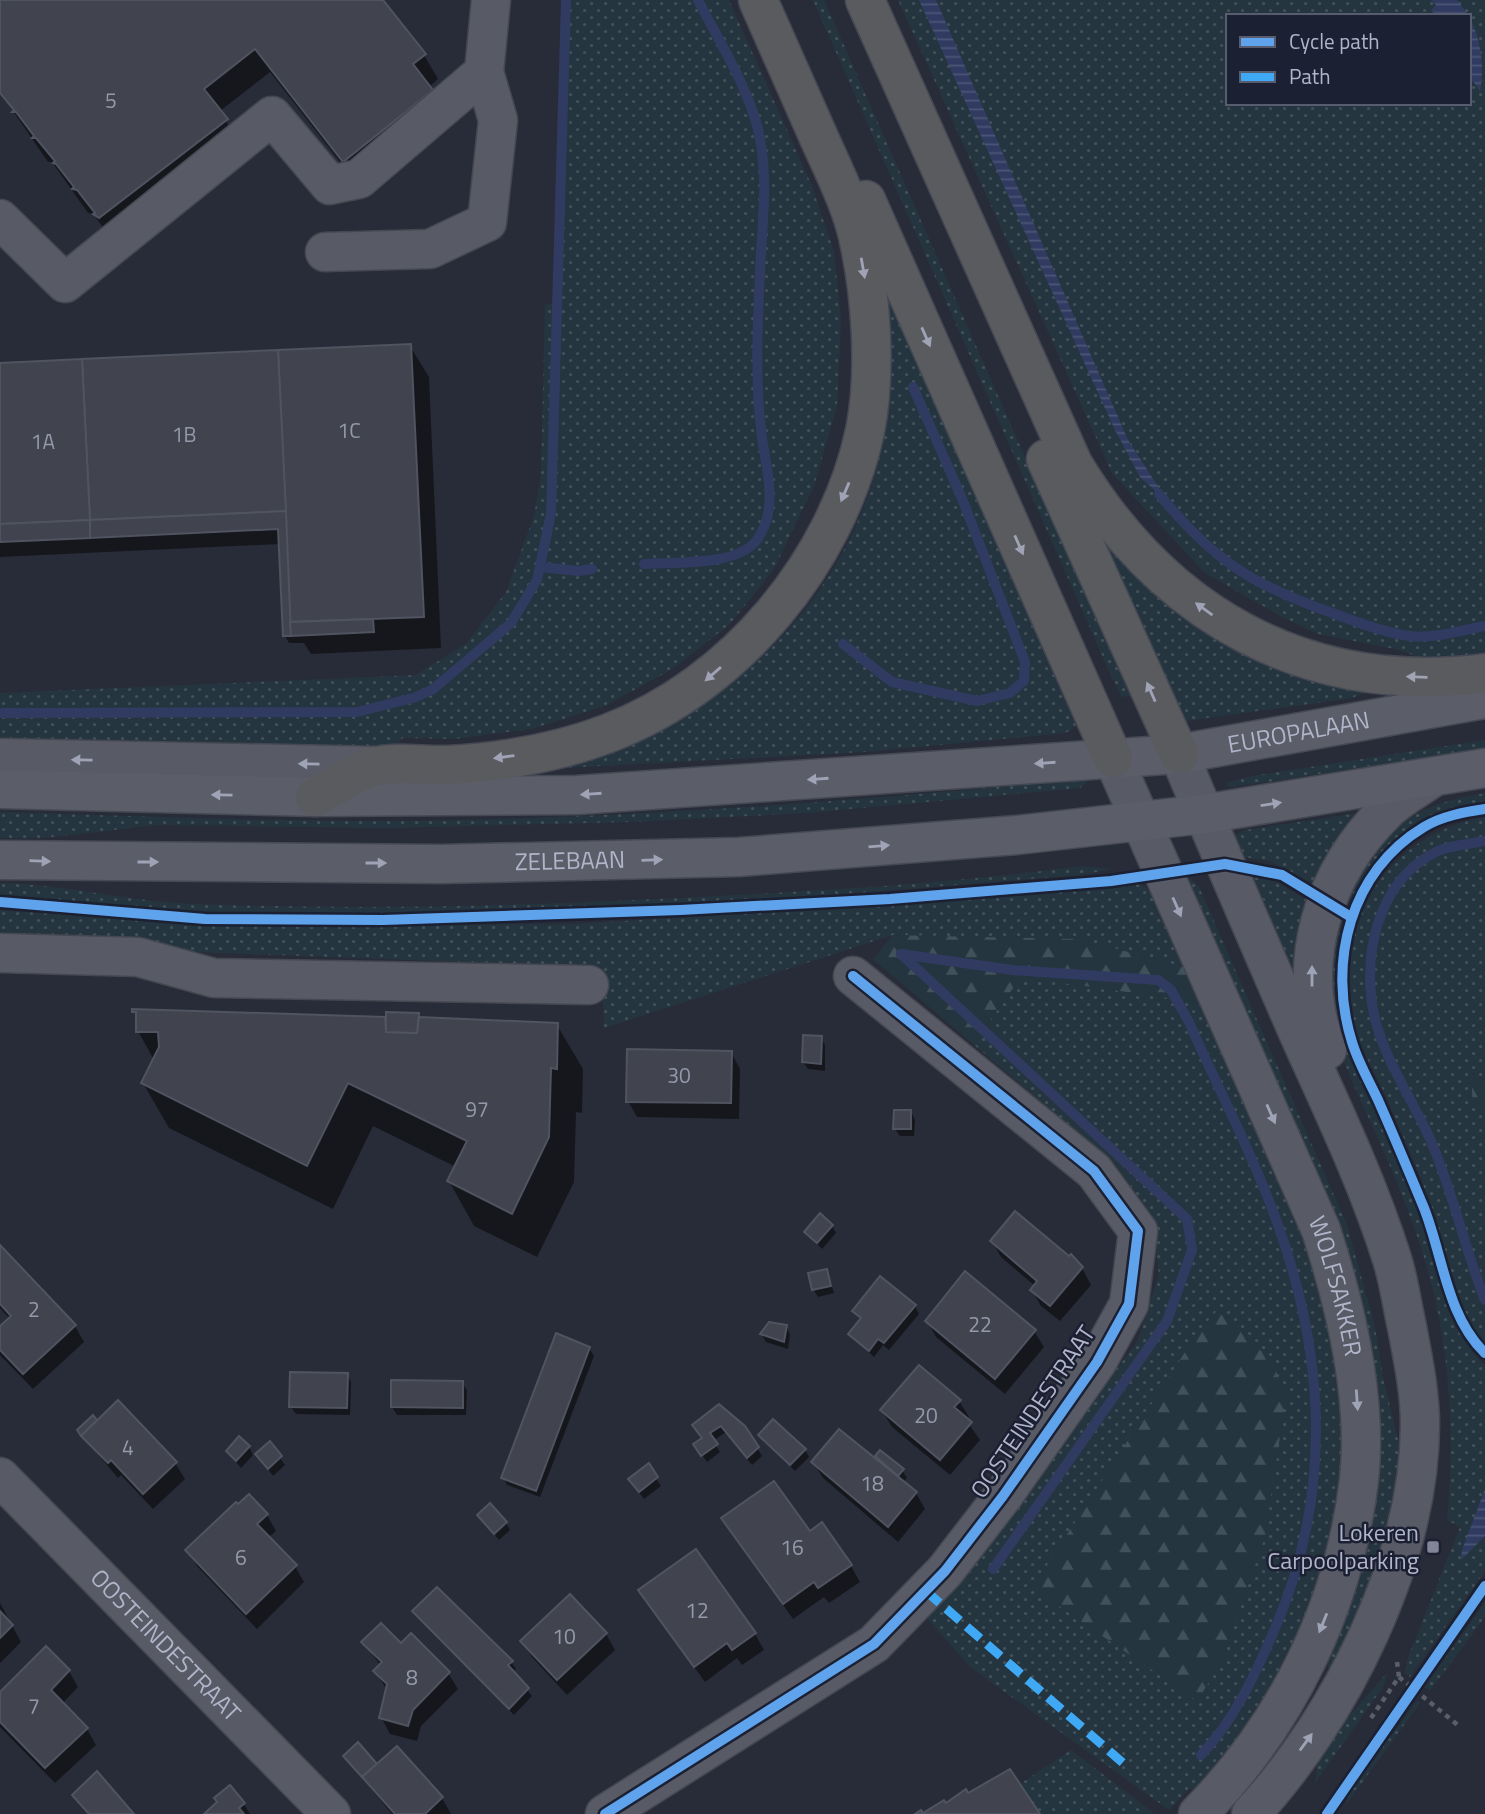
<svg xmlns="http://www.w3.org/2000/svg" width="1485" height="1814" font-family="'Titillium Web',sans-serif">
<style>
.grass{fill:url(#grass-dots);fill-rule:evenodd}
.forest{fill:url(#forest-firs)}
.water{fill:url(#water-rules)}
.shadow{fill:#0007}
.lines{fill:none;stroke-linecap:round;stroke-linejoin:round}
.stream{stroke:#313b61;stroke-width:10}
.building{fill:#41444e;stroke:#505360;stroke-width:2}
.minor-casing{stroke:#454751;stroke-width:41}
.major-casing{stroke:#454954;stroke-width:41}
.highway-casing{stroke:#454853;stroke-width:41}
.path{stroke:#5a5e68;stroke-width:4.5;stroke-dasharray:5 5;stroke-linecap:butt}
.minor{stroke:#585b66;stroke-width:38}
.major{stroke:#5b5d68;stroke-width:38}
.highway{stroke:#595b5f;stroke-width:38}
.quiet{stroke:#3fa9f5;stroke-width:9;stroke-dasharray:18 9;stroke-linecap:butt}
.cycleway-casing{stroke:#1b2033;stroke-width:15}
.cycleway{stroke:#60a3ed;stroke-width:10}
.oneway{fill:#9fa3b5}
.oneway2{fill:#9fa3b6}
.oneway3{fill:#a0a3b6}
.poi-dot{fill:#818597;stroke:#1b2033;stroke-width:2.5}
.labels{text-anchor:middle;stroke-width:5;stroke-linejoin:round;paint-order:stroke}
.number-label{font-size:21px;fill:#9599ab}
.street-label{font-size:24px;fill:#b1b5ca;stroke:#1b2033}
.poi-label{font-size:24px;fill:#b1b5ca;stroke:#1b2033;text-anchor:end}
</style>
<defs>
<pattern id="grass-dots" width="8" height="8" patternUnits="userSpaceOnUse" patternTransform="scale(1.75)"><rect width="8" height="8" fill="#24353f"/><path d="M2 2h.1M6 6h.1" fill="none" stroke="#415059" stroke-width="1.8" stroke-linecap="round"/></pattern>
<pattern id="forest-firs" width="22" height="20" patternUnits="userSpaceOnUse" patternTransform="scale(1.75)"><rect width="22" height="20" fill="#24353f"/><path d="M5 1l3.5 6h-7zM16 11l3.5 6h-7z" fill="#415059"/></pattern>
<pattern id="water-rules" width="6" height="5" patternUnits="userSpaceOnUse" patternTransform="scale(1.75)"><rect width="6" height="5" fill="#313b61"/><path d="M0 2.5h6" fill="none" stroke="#4c5576"/></pattern>
</defs>
<rect width="100%" height="100%" fill="#282c38"/>
<g class="grass">
<polygon points="566,0 729,0 812,186 834,252 841,321 837,406 814,486 774,569 730,624 674,668 605,706 532,729 454,739 403,738 390,749 0,741 0,693 416,675 467,643 506,592 534,516 541,473 545,305 558,303"/>
<polygon points="813,0 824,0 1130,696 1122,697 1112,678"/>
<path d="M898 0H1485V657L1432 661 1395 649 1318 634 1282 617 1205 573 1112 473ZM1228 16H1469V103H1228Z"/>
<path d="M888 292 1076 726 1066 733 865 752 562 768C726 726 862 591 887 420 893 378 891 335 888 292Z"/>
<polygon points="1102,539 1141,582 1179,613 1370,691 1352,698 1179,722"/>
<polygon points="1485,740 1485,748 1467,751 1260,783 1229,787 1226,783 1252,776"/>
<path d="M1083 779 1087 782 1080 788 807 813 629 822 386 828 157 825 45 838H0V812C136 816 272 822 409 821 634 818 859 801 1083 779Z"/>
<path d="M1485 793V802C1423 811 1373 847 1349 906L1342 904C1387 832 1398 808 1485 793Z"/>
<polygon points="1359,813 1316,885 1269,861 1237,856 1233,837 1245,830"/>
<path d="M1485 817V1082L1472 1073 1473 1105 1485 1119V1343C1454 1314 1445 1241 1429 1200 1416 1166 1401 1131 1386 1097 1378 1078 1366 1059 1359 1039 1340 983 1348 914 1389 869 1417 839 1445 825 1485 817Z"/>
<path d="M1082 866 1113 869 1080 875 805 897 563 910 398 913 194 912 0 895V883C65 884 129 902 195 904 356 910 519 906 680 898 814 891 949 884 1082 866Z"/>
<polygon points="1239,873 1270,878 1310,902 1296,987"/>
<polygon points="1190,878 1199,887 1347,1225 1375,1327 1383,1377 1401,1452 1402,1463 1379,1576 1330,1671 1328,1665 1374,1417 1184,882"/>
<path d="M1139 884C1168 896 1179 942 1191 969L1080 939 893 935 604 1028 602 967 169 951 0 940V910L208 925 572 924 828 909Z"/>
<path d="M1336 921 1343 924C1330 973 1330 1029 1360 1073 1379 1125 1405 1174 1423 1227 1442 1284 1441 1320 1485 1366V1571L1410 1677 1405 1673 1407 1660 1460 1527 1447 1520C1456 1423 1449 1326 1416 1233 1403 1196 1388 1160 1372 1125 1355 1087 1334 1047 1329 1005 1326 979 1334 947 1336 921Z"/>
<polygon points="1021,977 1205,1003 1303,1223 1342,1372 1342,1489 1318,1598 1272,1697 1199,1796 1190,1788 1169,1810 970,1667 926,1617 1137,1342 1159,1275 1153,1218 1115,1164 973,1044"/>
<polygon points="1485,1603 1485,1617 1430,1691 1424,1687"/>
<polygon points="1388,1672 1383,1687 1315,1783 1318,1760 1328,1740"/>
<polygon points="1417,1701 1420,1703 1348,1802 1344,1800"/>
<polygon points="1071,1750 1155,1814 1040,1814 1020,1784"/>
</g>
<g class="forest">
<polygon points="893,935 1080,939 1191,969 1205,1003 1021,977 973,1044 873,959"/>
<polygon points="1471,1073 1485,1082 1485,1119 1473,1106"/>
<polygon points="1220,1307 1270,1356 1286,1396 1265,1537 1220,1665 1197,1701 1037,1591 1035,1584 1198,1332"/>
</g>
<g class="water">
<polygon points="919,0 936,0 1128,440 1159,488 1159,494 1140,477 1115,430"/>
<polygon points="1431,0 1457,0 1469,16 1436,16 1431,10 1436,5"/>
<path d="M1469 17C1481 38 1485 68 1480 91L1473 81 1469 86Z"/>
<polygon points="1485,1489 1485,1536 1461,1560 1462,1550"/>
</g>
<g class="shadow">
<polygon points="0,0 381,0 424,55 438,79 429,87 446,115 358,185 270,72 220,111 240,144 114,242 93,214 88,213 52,162 48,162 0,92"/>
<polygon points="410,346 429,377 441,648 311,654 304,643 289,643 285,636 280,544 0,557 0,365"/>
<polygon points="138,1011 388,1018 418,1015 421,1019 557,1025 583,1069 582,1113 576,1112 574,1182 537,1257 474,1226 449,1181 456,1167 373,1126 333,1209 169,1128 143,1083 154,1060 138,1031"/>
<polygon points="821,1038 825,1045 825,1071 808,1069 803,1062"/>
<polygon points="731,1052 740,1069 739,1119 637,1117 628,1101"/>
<polygon points="911,1112 915,1120 914,1136 900,1136 895,1129"/>
<polygon points="1015,1213 1082,1268 1091,1285 1060,1321 1041,1306 1032,1290 1035,1286 1001,1257 992,1241"/>
<polygon points="832,1226 836,1233 822,1249 806,1232"/>
<polygon points="0,1248 75,1326 84,1342 33,1389 0,1355 0,1329 10,1319 0,1308"/>
<polygon points="827,1271 834,1293 818,1297 813,1289"/>
<polygon points="915,1306 919,1314 889,1350 883,1345 874,1357 850,1334 861,1321 854,1311"/>
<polygon points="927,1321 1034,1331 1044,1347 1005,1394 936,1337"/>
<polygon points="786,1326 790,1334 788,1349 766,1342 762,1335"/>
<polygon points="589,1348 594,1356 540,1497 507,1485 503,1477"/>
<polygon points="347,1375 351,1382 350,1415 296,1414 291,1407"/>
<polygon points="462,1383 467,1390 466,1415 397,1415 392,1407"/>
<polygon points="959,1401 969,1417 966,1420 980,1440 950,1475 892,1427 882,1411"/>
<polygon points="719,1406 744,1427 762,1456 752,1465 726,1432 713,1441 720,1452 707,1462 700,1452"/>
<polygon points="93,1418 97,1423 175,1463 185,1479 153,1509 121,1475 118,1478 84,1438 79,1431"/>
<polygon points="760,1435 805,1450 809,1457 795,1471"/>
<polygon points="270,1444 285,1465 273,1476 257,1454"/>
<polygon points="249,1447 253,1455 241,1468 228,1452"/>
<polygon points="877,1457 902,1470 907,1478 903,1482 916,1493 925,1509 898,1542 823,1478 813,1462 882,1466"/>
<polygon points="648,1466 661,1486 644,1499 635,1487"/>
<polygon points="267,1515 276,1531 268,1538 295,1566 304,1582 257,1629 197,1566 188,1550"/>
<polygon points="480,1516 506,1523 510,1530 499,1540"/>
<polygon points="733,1534 810,1534 851,1566 860,1582 829,1603 824,1597 793,1619"/>
<polygon points="0,1603 21,1642 0,1663"/>
<polygon points="650,1606 755,1634 764,1650 742,1665 737,1658 705,1682"/>
<polygon points="414,1611 511,1662 516,1669 513,1672 532,1696 514,1715"/>
<polygon points="606,1634 615,1650 567,1695 532,1657 522,1641"/>
<polygon points="364,1643 401,1646 448,1673 458,1689 421,1726 417,1741 390,1734 381,1717 387,1690 375,1671 381,1666"/>
<polygon points="69,1671 78,1687 62,1704 87,1729 96,1745 55,1783 0,1727 0,1695"/>
<polygon points="397,1748 442,1798 451,1814 392,1814 345,1757 377,1766"/>
<polygon points="244,1804 250,1814 206,1814"/>
</g>
<g class="lines">
<g class="stream">
<path d="M1159 494C1214 562 1256 587 1338 615 1361 624 1386 633 1410 636 1433 639 1462 630 1485 626"/>
<path d="M644 564C675 562 736 566 756 541 779 511 767 472 762 438 754 378 758 313 761 252 764 208 768 168 757 125 744 80 719 41 698 0"/>
<polyline points="540,567 578,571 592,569"/>
<polyline points="843,644 892,682 977,701 1010,693 1024,681 1025,662 963,501 913,387"/>
<polyline points="0,713 357,712 413,698 432,690 511,623 537,580 551,514 566,0"/>
<path d="M1485 841C1471 844 1451 845 1438 851 1375 881 1360 962 1376 1023 1387 1063 1413 1101 1430 1139 1453 1191 1464 1247 1485 1300"/>
<path d="M901 954 1012 970 1158 980 1171 990 1189 1022C1218 1089 1254 1156 1278 1225 1327 1362 1332 1499 1273 1633 1254 1677 1234 1720 1201 1755"/>
<polyline points="901,954 1187,1219 1192,1250 1167,1321 993,1569"/>
</g>
</g>
<g class="building">
<polygon points="0,0 383,0 426,54 413,64 433,90 343,162 255,49 204,89 228,119 99,218 93,214 95,213 77,190 72,189 74,187 56,164 53,163 55,161 36,138 32,138 34,136 16,112 12,112 14,110 0,93"/>
<polygon points="411,344 424,617 290,622 278,350"/>
<polygon points="278,350 286,511 90,520 82,359"/>
<polygon points="82,359 90,520 0,524 0,363"/>
<polygon points="286,511 291,636 283,636 278,529 90,538 90,520"/>
<polygon points="90,520 90,538 0,542 0,524"/>
<polygon points="373,619 374,632 291,636 290,622"/>
<polygon points="132,1009 385,1017 386,1032 417,1033 419,1017 558,1023 557,1069 551,1068 549,1137 512,1214 447,1181 467,1141 348,1083 307,1166 141,1083 159,1047 158,1032 136,1032 136,1012 132,1012"/>
<polygon points="386,1012 419,1013 417,1033 386,1032"/>
<polygon points="803,1035 822,1036 821,1064 802,1062"/>
<polygon points="627,1049 732,1051 731,1103 626,1102"/>
<polygon points="894,1110 911,1110 911,1129 893,1129"/>
<polygon points="1015,1211 1069,1256 1071,1254 1083,1267 1050,1306 1030,1290 1037,1281 990,1241"/>
<polygon points="820,1213 833,1225 817,1243 804,1232"/>
<polygon points="0,1245 76,1325 23,1374 0,1350 0,1326 11,1316 0,1304"/>
<polygon points="827,1269 831,1286 812,1290 808,1273"/>
<polygon points="965,1271 1036,1330 995,1379 925,1321"/>
<polygon points="880,1276 916,1305 884,1343 878,1339 869,1351 848,1334 861,1318 852,1311"/>
<polygon points="769,1322 787,1325 784,1342 760,1334"/>
<polygon points="556,1333 590,1347 536,1491 501,1478"/>
<polygon points="919,1365 961,1400 954,1407 972,1422 940,1460 880,1410"/>
<polygon points="290,1372 348,1373 347,1408 289,1407"/>
<polygon points="391,1380 463,1381 463,1408 391,1407"/>
<polygon points="118,1400 177,1462 143,1494 111,1460 108,1463 81,1436"/>
<polygon points="719,1404 745,1426 759,1447 747,1458 721,1426 710,1433 718,1444 701,1456 693,1444 702,1438 692,1425"/>
<polygon points="93,1415 97,1420 81,1436 77,1430"/>
<polygon points="773,1419 806,1449 790,1465 758,1435"/>
<polygon points="839,1429 917,1492 888,1527 811,1462"/>
<polygon points="239,1436 250,1446 236,1461 226,1451"/>
<polygon points="270,1441 282,1456 268,1469 255,1454"/>
<polygon points="880,1450 904,1469 898,1476 875,1456"/>
<polygon points="649,1463 658,1477 639,1492 628,1479"/>
<polygon points="774,1481 810,1531 822,1522 852,1565 818,1588 814,1582 783,1604 721,1518"/>
<polygon points="249,1494 268,1514 257,1524 297,1565 246,1614 185,1550 236,1502 238,1504"/>
<polygon points="490,1503 507,1522 494,1534 477,1515"/>
<polygon points="696,1549 756,1633 732,1650 727,1643 694,1667 638,1590"/>
<polygon points="437,1587 513,1661 508,1665 529,1688 509,1709 412,1611"/>
<polygon points="570,1594 607,1633 557,1680 520,1641"/>
<polygon points="0,1611 13,1625 0,1638"/>
<polygon points="381,1623 401,1643 411,1633 450,1672 413,1710 408,1726 379,1718 387,1684 373,1671 382,1662 361,1642"/>
<polygon points="46,1646 70,1670 51,1690 88,1728 45,1768 0,1722 0,1692"/>
<polygon points="358,1742 377,1764 362,1777 343,1756"/>
<polygon points="397,1746 443,1797 425,1814 395,1814 362,1777"/>
<polygon points="1010,1769 1040,1814 915,1814 921,1810 923,1813 944,1800 946,1803 966,1789 968,1793"/>
<polygon points="97,1771 134,1814 89,1814 72,1795"/>
<polygon points="230,1785 245,1803 239,1808 244,1814 204,1814 217,1802 214,1798"/>
</g>
<g class="lines">
<g class="minor-casing">
<g id="minor">
<polyline points="0,219 65,283 272,116 330,185 359,179 484,72 491,0"/>
<polyline points="325,252 430,249 487,222 498,120 484,72"/>
<path d="M1179 754C1217 846 1257 938 1297 1030 1331 1106 1367 1180 1392 1259 1399 1281 1402 1305 1407 1327 1413 1359 1420 1392 1420 1424 1420 1559 1341 1717 1251 1814"/>
<polyline points="0,758 378,766"/>
<path id="s1" d="M1113 758 1321 1230C1346 1307 1368 1399 1359 1480 1344 1607 1287 1724 1198 1814"/>
<polyline points="0,953 138,957 214,978 589,985"/>
<path d="M1327 1050C1294 964 1322 873 1388 809 1401 797 1418 788 1432 778"/>
<path id="s2" d="M0 1477 331 1814"/>
<polyline points="605,1814 874,1644 945,1571 1003,1496 1097,1362 1129,1304 1138,1231 1094,1171 853,976"/>
</g>
</g>
<g class="major-casing">
<g id="major">
<path id="s3" d="M0 789 315 797 577 795 1179 754 1485 699"/>
<path id="s4" d="M0 860 441 864 739 857 1017 835 1204 814 1485 768"/>
</g>
</g>
<g class="highway-casing">
<g id="highway">
<path d="M865 0 1073 464C1164 615 1306 696 1485 673"/>
<polyline points="866,200 1113,758"/>
<polyline points="1046,459 1179,754"/>
<path d="M315 797C334 787 357 770 378 766 399 761 426 766 448 765 501 762 560 752 609 733 735 685 837 562 865 431 877 371 871 291 857 232 849 201 833 169 820 140 799 93 779 47 758 0"/>
</g>
</g>
<g class="path">
<polyline points="1399,1677 1459,1726"/>
<polyline points="1371,1718 1399,1677 1397,1662"/>
</g>
<use href="#minor" class="minor"/>
<use href="#major" class="major"/>
<use href="#highway" class="highway"/>
<polyline class="quiet" points="926,1591 1123,1763"/>
<g class="cycleway-casing">
<g id="cycleway">
<path d="M1485 809C1465 812 1442 816 1424 827 1350 871 1327 963 1352 1042 1358 1062 1369 1081 1378 1100 1394 1136 1409 1172 1424 1208 1443 1256 1447 1317 1485 1353"/>
<polyline points="0,902 205,919 383,920 680,910 890,899 1111,881 1225,864 1282,875 1351,917"/>
<polyline points="605,1814 874,1644 945,1571 1003,1496 1097,1362 1129,1304 1138,1231 1094,1171 853,976"/>
<polyline points="1327,1814 1485,1586"/>
</g>
</g>
<use href="#cycleway" class="cycleway"/>
</g>
<defs><path id="oneway-solid" d="M-6-.8H1V-3.2L6.5 0L1 3.2V.8H-6Z" transform="scale(1.75)"/></defs>
<g class="oneway">
<use href="#oneway-solid" transform="translate(863 268) rotate(80)"/>
<use href="#oneway-solid" transform="translate(926 337) rotate(66)"/>
<use href="#oneway-solid" transform="translate(845 492) rotate(113)"/>
<use href="#oneway-solid" transform="translate(1019 545) rotate(66)"/>
<use href="#oneway-solid" transform="translate(1204 609) rotate(-144)"/>
<use href="#oneway-solid" transform="translate(713 674) rotate(139)"/>
<use href="#oneway-solid" transform="translate(1417 677) rotate(-178)"/>
<use href="#oneway-solid" transform="translate(1151 692) rotate(-114)"/>
<use href="#oneway-solid" transform="translate(504 757) rotate(172)"/>
</g>
<g class="oneway2">
<use href="#oneway-solid" transform="translate(82 760) rotate(-179)"/>
<use href="#oneway-solid" transform="translate(309 764) rotate(-179)"/>
<use href="#oneway-solid" transform="translate(1177 907) rotate(66)"/>
<use href="#oneway-solid" transform="translate(1312 976) rotate(-90)"/>
<use href="#oneway-solid" transform="translate(1271 1114) rotate(66)"/>
<use href="#oneway-solid" transform="translate(1357 1400) rotate(86)"/>
<use href="#oneway-solid" transform="translate(1323 1623) rotate(112)"/>
<use href="#oneway-solid" transform="translate(1306 1742) rotate(-54)"/>
</g>
<g class="oneway3">
<use href="#oneway-solid" transform="translate(1045 763) rotate(176)"/>
<use href="#oneway-solid" transform="translate(818 779) rotate(176)"/>
<use href="#oneway-solid" transform="translate(591 794) rotate(176)"/>
<use href="#oneway-solid" transform="translate(222 795) rotate(-179)"/>
<use href="#oneway-solid" transform="translate(1271 804) rotate(-9)"/>
<use href="#oneway-solid" transform="translate(879 846) rotate(-5)"/>
<use href="#oneway-solid" transform="translate(652 860) rotate(-2)"/>
<use href="#oneway-solid" transform="translate(40 861) rotate(2)"/>
<use href="#oneway-solid" transform="translate(148 862)"/>
<use href="#oneway-solid" transform="translate(376 863)"/>
</g>
<rect class="poi-dot" x="1426" y="1540" width="14" height="14" rx="3.5"/>
<g class="labels">
<g class="number-label">
<text x="111" y="108">5</text>
<text x="349" y="438">1C</text>
<text x="184" y="442">1B</text>
<text x="43" y="449">1A</text>
<text x="679" y="1083">30</text>
<text x="477" y="1117">97</text>
<text x="34" y="1317">2</text>
<text x="980" y="1332">22</text>
<text x="926" y="1423">20</text>
<text x="128" y="1455">4</text>
<text x="872" y="1491">18</text>
<text x="792" y="1555">16</text>
<text x="241" y="1565">6</text>
<text x="697" y="1618">12</text>
<text x="564" y="1644">10</text>
<text x="412" y="1685">8</text>
<text x="34" y="1714">7</text>
</g>
<g class="street-label">
<text dy="8" stroke="none"><textPath href="#s3" startOffset="1302">EUROPALAAN</textPath></text>
<text dy="8" stroke="none"><textPath href="#s4" startOffset="570">ZELEBAAN</textPath></text>
<text dy="8" stroke="none"><textPath href="#s1" startOffset="574">WOLFSAKKER</textPath></text>
<text transform="translate(1033 1412) rotate(-56)" y="8">OOSTEINDESTRAAT</text>
<text dy="8" stroke="none"><textPath href="#s2" startOffset="236">OOSTEINDESTRAAT</textPath></text>
</g>
<g class="poi-label">
<text x="1419" y="1541">Lokeren<tspan x="1419" dy="28">Carpoolparking</tspan></text>
</g>
</g>
<rect x="1226" y="14" width="245" height="91" fill="#1b2033" stroke="#575c6f" stroke-width="2"/>
<rect x="1240" y="37" width="35" height="10" fill="#60a3ed" stroke="#575c6f" stroke-width="2"/>
<text x="1289" y="49" font-size="21" fill="#b1b5ca">Cycle path</text>
<rect x="1240" y="72" width="35" height="10" fill="#3fa9f5" stroke="#575c6f" stroke-width="2"/>
<text x="1289" y="84" font-size="21" fill="#b1b5ca">Path</text>
</svg>
